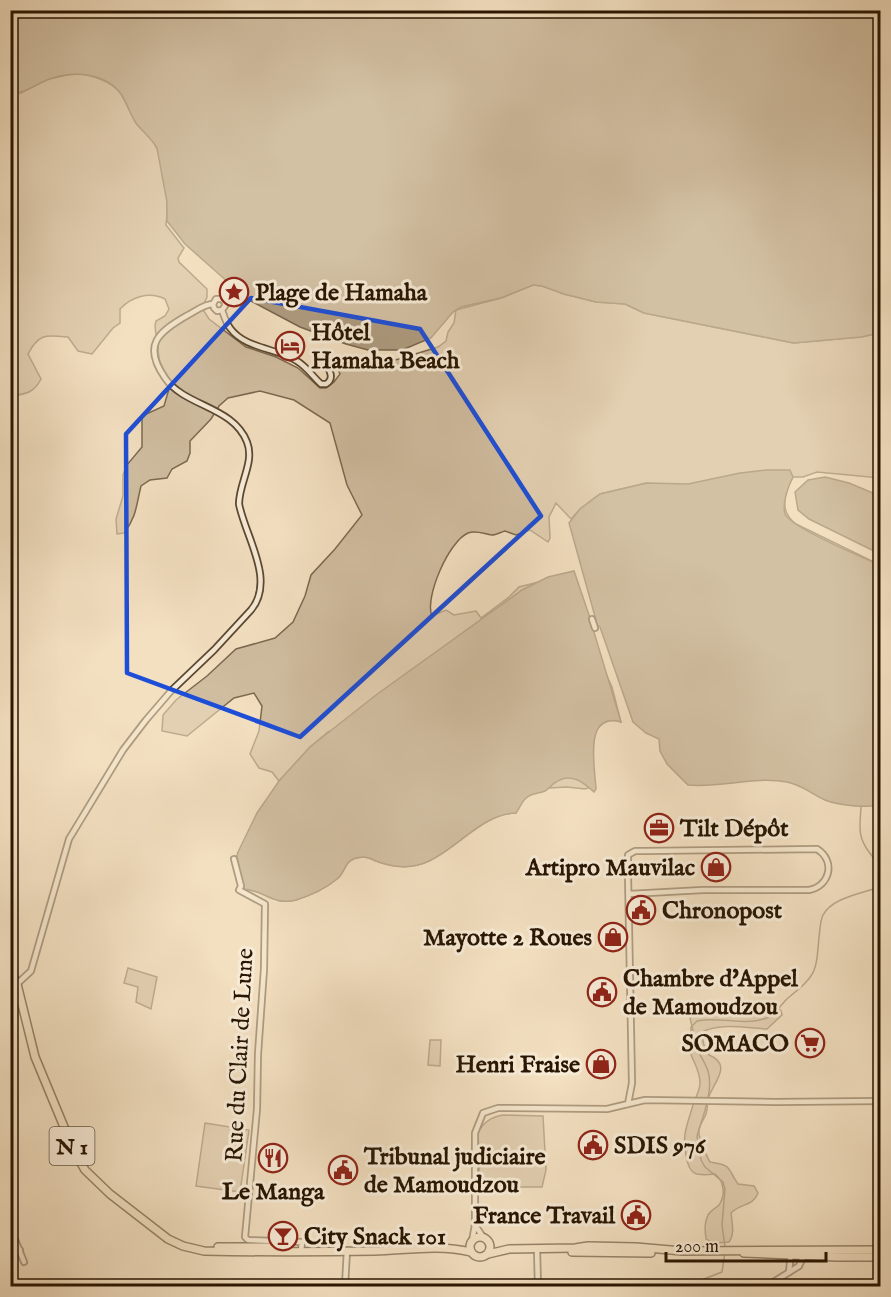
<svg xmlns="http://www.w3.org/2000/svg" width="891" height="1297" font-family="'IM FELL English',serif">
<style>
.green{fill:#d0bda0;stroke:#7c6950;stroke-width:1.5}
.water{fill:#ae9b80;stroke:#78654d;stroke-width:1.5}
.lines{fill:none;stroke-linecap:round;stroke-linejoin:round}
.stream{stroke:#78654d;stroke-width:1.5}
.minor-casing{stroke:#5b4831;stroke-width:8}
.primary-casing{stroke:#281501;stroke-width:10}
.minor{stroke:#f7ebd7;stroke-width:4.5}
.primary{stroke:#f3e0c1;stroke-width:7}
.marked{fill:none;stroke:#1d4ed8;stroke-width:4.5;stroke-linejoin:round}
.labels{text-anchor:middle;stroke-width:6;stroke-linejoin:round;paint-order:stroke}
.shield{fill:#f7ebd7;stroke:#665541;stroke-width:1.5}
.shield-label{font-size:22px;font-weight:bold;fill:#281501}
.poi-label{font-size:24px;font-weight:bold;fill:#281501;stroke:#f7ebd7;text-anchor:start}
.street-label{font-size:24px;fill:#281501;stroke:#f7ebd7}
</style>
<rect width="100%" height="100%" fill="#f3e0c1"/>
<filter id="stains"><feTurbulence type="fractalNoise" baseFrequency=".00333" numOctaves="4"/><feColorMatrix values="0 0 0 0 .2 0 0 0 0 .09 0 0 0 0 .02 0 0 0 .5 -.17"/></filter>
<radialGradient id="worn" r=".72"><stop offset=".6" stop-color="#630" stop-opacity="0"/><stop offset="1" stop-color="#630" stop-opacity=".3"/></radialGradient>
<g class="green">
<path d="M76 73C91 75 112 81 121 94 127 103 130 114 136 123 141 130 150 135 154 143 165 161 169 205 166 225L184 248 178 258 179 262 207 289V297L202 308 209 319 246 347 276 357 298 368 320 388H326L334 382 340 374 338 369 341 363 353 364 367 361 386 362 399 359 438 347 446 341 448 332 454 323 456 310 501 298 533 285 542 286 564 294 596 302 625 304 644 313 793 343 861 337 880 333V478L817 472 803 477H793C784 494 779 512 796 524L880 565 646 483 600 494 580 509 571 519 556 503 549 517 550 538 548 542 530 530 516 535 505 531C501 532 496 535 492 535 484 534 476 530 468 533 449 541 424 598 432 616L446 610 454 615 476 611 481 618 509 597 519 587 571 574 602 665 612 687 621 722C612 719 606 720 598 728L594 726 591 787 585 789 567 787 529 789 512 806 516 813C482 814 459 847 429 861 412 869 394 868 376 861 372 859 368 857 363 857 343 858 347 871 337 879 326 888 309 896 296 900 272 906 263 889 243 889L241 876 238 873 329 731 310 747 279 781 272 772 259 768 250 754 259 731 262 706 254 693 234 698 187 736 162 731 163 715 176 700 207 676 236 649 275 638 293 622 305 596 311 575 335 549 362 515 347 485 330 423 294 400 260 391 228 398 219 406 211 419 190 441V453L187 461 172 469 167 478 150 480 141 486C136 506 137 516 124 533L117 534 116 519 123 496V475L126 466 142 447V416L164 406 171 382C162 366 158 364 158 345 158 336 153 331 156 321L165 316 169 309 165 299C149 291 131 297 120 309V323L113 328 92 354 78 351 68 337C46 335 39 333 28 354L41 379C34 393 26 394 11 396L10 93H21L44 80Z"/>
<polygon points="128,968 157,977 151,1009 136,1002 138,987 124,983"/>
<path d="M704 1007 756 1013 778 1008 781 1011 782 1015 767 1029C745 1028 725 1023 704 1031 701 1040 704 1047 709 1055 734 1065 712 1084 708 1099 707 1104 708 1109 706 1114 704 1120 699 1124 699 1131 698 1137 707 1157 710 1162 734 1166 726 1167 738 1184L754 1186 758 1193C753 1207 740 1203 731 1213 732 1223 735 1234 729 1242 721 1243 713 1244 706 1239 705 1231 704 1223 708 1215 711 1210 715 1209 719 1205 726 1195 724 1181 715 1174 696 1176 689 1176 686 1155 682 1134 687 1126 693 1105 695 1098 700 1091 700 1083 700 1069 692 1061 689 1048L695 1039 690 1018 698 1009Z"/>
<polygon points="430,1040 441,1040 440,1066 428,1065"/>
<path d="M503 1115 543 1116 546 1170 542 1187H480L478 1133C483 1122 491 1117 503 1115Z"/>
<polygon points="205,1123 249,1130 240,1192 196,1186"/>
</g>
<g class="water">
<path d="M10 11H880V333L861 337 794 343 644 313 625 304 596 302 564 294 542 286 533 285 501 298 461 307 453 312 431 338 402 350H368L346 344 300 327 247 299 185 244 167 221V202L157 148C151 138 143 132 136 123 130 114 127 103 121 94 106 73 75 71 53 78 38 82 26 94 11 93Z"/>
<path d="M766 470H790L793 477C788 486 782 504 785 514 791 528 864 558 880 565V804C867 809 838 805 825 800 812 794 802 785 787 782 754 776 721 788 688 785L667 764 660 751 659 739 646 733 633 722 600 627 597 625 593 629 621 722C583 711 595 768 596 789L594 792C583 782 571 772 556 782 552 784 549 789 545 791 541 793 535 793 531 795 523 798 521 806 516 813 482 814 459 847 429 861 412 869 394 868 376 861 372 859 368 857 363 857 343 858 347 871 337 879 326 888 309 896 296 900 272 906 263 889 243 889L241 876 238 873 236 859 238 852 257 813 279 781 310 747 376 695 522 590 548 577 574 571 590 618 592 622 596 620 569 523 580 509 600 494 647 483 688 484 740 473Z"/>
<polygon points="825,477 849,483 880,496 880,554 809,519 798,510 795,492 808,480"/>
</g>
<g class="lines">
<g class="stream">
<path d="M861 807C860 826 857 836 869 852 873 858 878 861 880 867"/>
<path d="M725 1247 722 1225 725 1189 723 1182 705 1167 701 1160 697 1136C702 1118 714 1091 708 1071 703 1056 690 1044 691 1027L697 1021 704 1020C724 1018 746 1025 764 1019 776 1016 779 1006 788 998 816 975 816 974 819 937 820 930 820 921 823 915 832 898 860 894 876 888L880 883"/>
<polyline points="686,1286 722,1272 725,1252"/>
</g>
<g class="minor-casing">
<g id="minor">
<path d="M222 310 217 311 214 308 213 304 216 299H221L225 302V306L222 310C224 316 226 323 230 328 245 349 277 348 297 361 307 367 313 377 321 384H326C336 378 328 369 325 360"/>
<polyline points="592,619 595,628"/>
<polyline points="234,859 241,886 239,890 265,904 264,969 258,1054 257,1109 245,1237 248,1240 302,1242 301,1251"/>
<path d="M17 984 31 971 69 839 123 750 146 720 171 691 214 650 251 610C276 580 245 536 239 504 239 483 255 462 247 442 233 406 185 407 165 378 142 345 158 332 188 315 196 311 204 304 213 304"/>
<polyline points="628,1104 645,1100 775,1102 880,1101"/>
<polyline points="475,1225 483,1237"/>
<polyline points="10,1227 24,1262"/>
<path d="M472 1241 475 1225V1133L483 1113 498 1108 607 1109 628 1104 632 1083 628 875V855L635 851H645L817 849C836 861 830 886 809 890H703L629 894"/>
<polyline points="537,1249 538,1286"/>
<polyline points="10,1259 20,1250"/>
<polyline points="789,1272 791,1252"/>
<polyline points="345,1286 347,1250"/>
<polyline points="767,1286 799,1266 804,1255"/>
</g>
</g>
<g class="primary-casing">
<g id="primary">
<path d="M10 970 17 984 35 1057 74 1151 85 1170 110 1194 168 1239 183 1246 204 1251C261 1252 318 1252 375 1251 407 1250 439 1244 471 1252"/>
<circle cx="480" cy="1247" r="10"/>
<polyline points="218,1247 288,1247"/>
<polyline points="572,1252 651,1253"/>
<polyline points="744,1253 837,1257 880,1257"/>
<polyline points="488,1254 509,1249 575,1248 588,1246 636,1247 682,1251 880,1250"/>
</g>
</g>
<use href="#minor" class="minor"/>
<use href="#primary" class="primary"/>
</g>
<path d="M0 0H891V1297H0ZM251 298 420 329 541 516 300 737 127 673 126 434Z" fill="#f3e0c1" fill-opacity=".55" fill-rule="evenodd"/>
<path class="marked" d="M251 298 420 329 541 516 300 737 127 673 126 434Z"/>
<defs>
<g id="sight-ring" transform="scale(1.5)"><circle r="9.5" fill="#f7ebd7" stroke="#8f2418" stroke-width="1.5"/><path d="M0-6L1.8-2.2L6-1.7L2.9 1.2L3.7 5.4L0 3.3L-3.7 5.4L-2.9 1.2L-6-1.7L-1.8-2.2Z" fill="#8f2418"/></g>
<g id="hotel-ring" transform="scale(1.5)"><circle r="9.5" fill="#f7ebd7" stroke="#8f2418" stroke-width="1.5"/><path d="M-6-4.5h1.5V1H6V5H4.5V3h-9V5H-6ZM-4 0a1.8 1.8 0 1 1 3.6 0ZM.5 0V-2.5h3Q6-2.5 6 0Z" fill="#8f2418"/></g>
<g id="office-ring" transform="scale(1.5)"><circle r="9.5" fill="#f7ebd7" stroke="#8f2418" stroke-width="1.5"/><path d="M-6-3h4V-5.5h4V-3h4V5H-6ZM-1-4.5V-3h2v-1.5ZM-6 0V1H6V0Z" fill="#8f2418"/></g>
<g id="shop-ring" transform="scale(1.5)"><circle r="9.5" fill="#f7ebd7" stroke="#8f2418" stroke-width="1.5"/><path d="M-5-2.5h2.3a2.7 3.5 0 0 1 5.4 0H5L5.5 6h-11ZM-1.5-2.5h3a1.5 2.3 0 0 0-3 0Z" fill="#8f2418"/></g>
<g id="civic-ring" transform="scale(1.5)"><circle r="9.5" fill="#f7ebd7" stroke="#8f2418" stroke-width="1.5"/><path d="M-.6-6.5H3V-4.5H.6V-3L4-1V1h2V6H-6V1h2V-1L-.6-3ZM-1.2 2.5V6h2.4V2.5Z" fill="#8f2418"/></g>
<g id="supermarket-ring" transform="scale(1.5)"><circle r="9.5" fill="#f7ebd7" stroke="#8f2418" stroke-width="1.5"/><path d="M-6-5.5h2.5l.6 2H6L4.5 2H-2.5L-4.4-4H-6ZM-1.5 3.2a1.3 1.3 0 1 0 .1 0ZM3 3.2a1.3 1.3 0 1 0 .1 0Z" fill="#8f2418"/></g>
<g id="restaurant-ring" transform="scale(1.5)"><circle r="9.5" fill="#f7ebd7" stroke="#8f2418" stroke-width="1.5"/><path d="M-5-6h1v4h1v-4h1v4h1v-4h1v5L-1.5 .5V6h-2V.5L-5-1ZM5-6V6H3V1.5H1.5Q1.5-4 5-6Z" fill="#8f2418"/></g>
<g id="bar-ring" transform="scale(1.5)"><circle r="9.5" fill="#f7ebd7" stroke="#8f2418" stroke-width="1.5"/><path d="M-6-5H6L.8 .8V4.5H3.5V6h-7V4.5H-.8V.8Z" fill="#8f2418"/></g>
</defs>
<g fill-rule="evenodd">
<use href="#sight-ring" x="234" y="292"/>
<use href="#hotel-ring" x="290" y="346"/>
<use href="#office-ring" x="659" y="828"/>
<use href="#shop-ring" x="716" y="867"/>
<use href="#civic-ring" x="641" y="910"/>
<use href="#shop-ring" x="613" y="937"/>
<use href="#civic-ring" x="602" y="992"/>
<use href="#supermarket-ring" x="810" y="1043"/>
<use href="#shop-ring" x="601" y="1064"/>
<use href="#civic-ring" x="593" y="1145"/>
<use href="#restaurant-ring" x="273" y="1158"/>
<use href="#civic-ring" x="343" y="1170"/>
<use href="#civic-ring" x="636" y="1215"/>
<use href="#bar-ring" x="283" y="1236"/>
</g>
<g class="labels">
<rect class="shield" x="49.5" y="1127" width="45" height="38" rx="4.5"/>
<g class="shield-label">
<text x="72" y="1154">N 1</text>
</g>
<g class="poi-label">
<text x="255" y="300">Plage de Hamaha</text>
<text x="311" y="340">Hôtel<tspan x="311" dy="28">Hamaha Beach</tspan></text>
<text x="680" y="836">Tilt Dépôt</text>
<text x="695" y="875" text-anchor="end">Artipro Mauvilac</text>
<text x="662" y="918">Chronopost</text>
<text x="592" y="945" text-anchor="end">Mayotte 2 Roues</text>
<text x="623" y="986">Chambre d'Appel<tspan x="623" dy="28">de Mamoudzou</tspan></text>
<text x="789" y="1051" text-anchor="end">SOMACO</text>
<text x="580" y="1072" text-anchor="end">Henri Fraise</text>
<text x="614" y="1153">SDIS 976</text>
<text x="364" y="1164">Tribunal judiciaire<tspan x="364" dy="28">de Mamoudzou</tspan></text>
<text x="273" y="1199" text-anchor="middle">Le Manga</text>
<text x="615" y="1223" text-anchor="end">France Travail</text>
<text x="304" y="1244">City Snack 101</text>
</g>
<g class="street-label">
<text transform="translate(239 1055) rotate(-87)" y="8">Rue du Clair de Lune</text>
</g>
</g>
<rect width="891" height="1297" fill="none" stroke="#f3e0c1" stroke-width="36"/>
<rect x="12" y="12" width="867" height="1273" fill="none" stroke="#281501" stroke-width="3"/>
<rect x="18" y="18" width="855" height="1261" fill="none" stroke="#281501" stroke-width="1.5"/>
<path d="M666 1252v9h160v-9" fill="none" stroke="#281501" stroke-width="3"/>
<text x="675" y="1252" font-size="18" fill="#281501" stroke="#f7ebd7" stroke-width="4.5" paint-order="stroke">200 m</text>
<rect width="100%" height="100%" filter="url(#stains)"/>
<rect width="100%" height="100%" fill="url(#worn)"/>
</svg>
